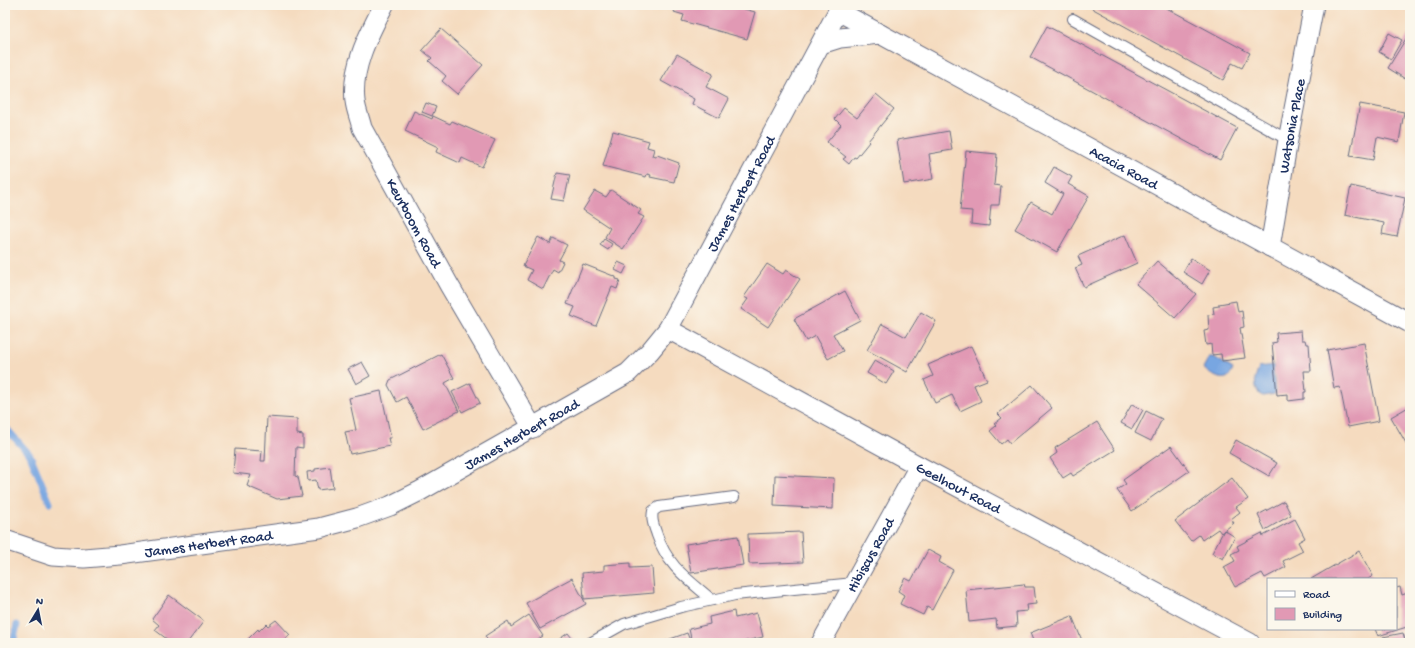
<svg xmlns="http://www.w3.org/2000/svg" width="1415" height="648" font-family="'Gochi Hand',sans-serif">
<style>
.water{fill:#78a6e1;stroke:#4a6aa0}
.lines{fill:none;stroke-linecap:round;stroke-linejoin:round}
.stream{stroke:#78a6e1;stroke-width:7}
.building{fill:#e199b4}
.service-casing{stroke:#676b80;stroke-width:12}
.minor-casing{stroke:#676b80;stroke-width:21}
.service{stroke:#fff;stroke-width:10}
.minor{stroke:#fff;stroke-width:19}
.labels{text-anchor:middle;stroke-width:3.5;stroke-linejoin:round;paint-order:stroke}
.street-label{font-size:15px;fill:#1b2f5e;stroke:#fbf7ec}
</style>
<rect width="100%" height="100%" fill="#fbf7ec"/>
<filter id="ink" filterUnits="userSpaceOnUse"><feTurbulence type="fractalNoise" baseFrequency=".025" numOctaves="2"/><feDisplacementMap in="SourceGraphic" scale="8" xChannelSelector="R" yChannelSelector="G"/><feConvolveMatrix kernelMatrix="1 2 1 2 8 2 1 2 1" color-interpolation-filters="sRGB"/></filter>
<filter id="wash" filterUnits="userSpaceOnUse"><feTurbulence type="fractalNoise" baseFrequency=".012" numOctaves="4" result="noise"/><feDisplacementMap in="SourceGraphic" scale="16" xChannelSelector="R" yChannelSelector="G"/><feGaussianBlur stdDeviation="0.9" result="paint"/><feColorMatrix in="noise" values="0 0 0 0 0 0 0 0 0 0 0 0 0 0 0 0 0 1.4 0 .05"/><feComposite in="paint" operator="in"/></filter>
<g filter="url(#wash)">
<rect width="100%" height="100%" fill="#f5dbbf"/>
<g class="water">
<path d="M1209 357H1214L1233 369C1228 387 1211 375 1203 368Z"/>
<polygon points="1273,365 1275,394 1263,396 1259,394 1256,387 1255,378 1259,367"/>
</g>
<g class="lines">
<g class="stream">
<polyline points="5,427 30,455 50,503"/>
<polyline points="13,643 17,625"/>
</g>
</g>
<g id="blocks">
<g class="building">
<polygon points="677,5 730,5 755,12 747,39 682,21 684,15 674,12"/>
<polygon points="1086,5 1161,5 1250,53 1242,68 1232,63 1223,80"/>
<polygon points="1047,26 1237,128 1220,160 1030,57"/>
<polygon points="441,29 483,65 457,94 442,81 446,76 429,61 432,58 422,50"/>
<polygon points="1410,32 1410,82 1388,68"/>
<polygon points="1389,33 1402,40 1391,59 1379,52"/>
<polygon points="677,54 713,74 706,87 729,99 719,118 692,104 694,99 661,81"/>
<polygon points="876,94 894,109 868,141 869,142 856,158 854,157 849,164 843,159 846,157 827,142 841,125 835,119 844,108 857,118"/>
<polygon points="426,103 436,107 432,116 422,112"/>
<polygon points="1360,104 1404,112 1399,142 1377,137 1373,160 1350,156"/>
<polygon points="414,111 432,119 433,116 450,124 452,121 495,140 482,167 462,158 460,163 436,152 438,147 405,131"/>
<polygon points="613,131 649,141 647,147 654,149 652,156 656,157 657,155 679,163 674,182 650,177 651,175 647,174 646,177 603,166"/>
<polygon points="949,131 952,150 929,154 933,179 904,184 897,140"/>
<polygon points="966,151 997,154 994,185 1001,186 999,205 991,205 989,226 971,224 972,211 960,210"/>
<polygon points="1054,167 1072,177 1068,184 1089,196 1057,252 1015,229 1031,202 1052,214 1063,194 1045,183"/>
<polygon points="557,173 570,175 564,201 551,199"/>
<polygon points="1351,186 1405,198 1397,237 1382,234 1384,223 1345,215"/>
<polygon points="611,190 641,210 638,214 644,217 623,249 605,237 610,228 583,210 595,191 606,197"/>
<polygon points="1125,235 1137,263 1084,287 1075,268 1082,265 1078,256"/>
<polygon points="538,237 550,244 553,238 567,245 559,260 563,262 558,272 553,269 543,289 527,280 532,270 523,266"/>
<polygon points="604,239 612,244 608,250 600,245"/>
<polygon points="1191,258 1210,270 1202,284 1183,272"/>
<polygon points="1157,261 1196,294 1175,318 1136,284"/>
<polygon points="618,262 627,266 623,274 615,270"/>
<polygon points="583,264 616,277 616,279 620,280 617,289 612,287 596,326 571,316 575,307 567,304"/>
<polygon points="767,264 783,274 786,270 800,279 768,327 741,309 748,299 744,297"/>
<polygon points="845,291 860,320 833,334 843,351 828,359 815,336 806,341 794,319"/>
<polygon points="1236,301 1238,312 1242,311 1244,327 1240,328 1245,358 1222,361 1221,354 1212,355 1211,344 1206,345 1204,331 1209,330 1208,315 1214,314 1213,307 1219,306 1219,304"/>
<polygon points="921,312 936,321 907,372 867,350 882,324 906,337"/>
<polygon points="1301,331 1302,340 1305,340 1306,344 1309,344 1311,371 1304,371 1306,392 1304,392 1304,399 1288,401 1288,394 1277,395 1272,343 1277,342 1276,333"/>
<polygon points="1364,343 1379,421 1348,427 1340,387 1334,388 1327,350"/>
<polygon points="971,346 987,380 974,385 981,401 960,411 952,395 935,403 924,380 933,376 928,365"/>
<polygon points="441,354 454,378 445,383 459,411 423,429 406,397 397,402 388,385 390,380"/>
<polygon points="875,360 894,371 886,384 867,373"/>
<polygon points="362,362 370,376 356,384 348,369"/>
<polygon points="470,383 480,403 462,412 452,392"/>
<polygon points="1032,385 1052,408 1010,443 1007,439 1001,444 990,431 996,426 994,424 1002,418 998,414"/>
<polygon points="381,391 391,438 388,438 390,446 350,454 345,432 356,430 349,398"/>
<polygon points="1132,404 1143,410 1132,429 1121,423"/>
<polygon points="1410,406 1410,450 1391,417"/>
<polygon points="1146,411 1162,419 1151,441 1135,433"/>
<polygon points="267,417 297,419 297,434 303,435 303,448 296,447 295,476 298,477 302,496 277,499 247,486 251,475 233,473 235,449 262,451 261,461 265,461"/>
<polygon points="1097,422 1115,450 1073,476 1071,473 1063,478 1050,458 1057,453 1055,448"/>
<polygon points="1236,440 1277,463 1269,476 1229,453"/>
<polygon points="1171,446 1189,471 1132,511 1117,490 1126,484 1123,480"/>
<polygon points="330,467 333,488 318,490 316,480 308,481 307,472 315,471 315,469"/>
<polygon points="775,475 834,478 833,509 774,506"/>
<polygon points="1232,478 1248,499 1236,507 1240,512 1231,519 1234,523 1221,533 1218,529 1202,540 1199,535 1191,541 1175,521"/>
<polygon points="1284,501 1291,515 1265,530 1258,515"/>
<polygon points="1295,519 1305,538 1298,542 1303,551 1283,561 1286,567 1265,578 1262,573 1235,587 1224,567 1235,561 1231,554 1239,550 1237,546 1262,533 1263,536"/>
<polygon points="1224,530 1235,537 1223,559 1212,553"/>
<polygon points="801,532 803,562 749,564 748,534"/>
<polygon points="738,536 743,565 691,573 686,544"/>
<polygon points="928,550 941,557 939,562 953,570 932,610 927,607 923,615 900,604 904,595 898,591 905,578 911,581"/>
<polygon points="1359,551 1373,576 1368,579 1311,579"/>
<polygon points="630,563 630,568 652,567 654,593 584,599 582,573 604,571 604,565"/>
<polygon points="572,578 586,604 540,629 526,603"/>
<polygon points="1024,584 1025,587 1034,587 1036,604 1026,605 1027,611 1016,612 1017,626 997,628 996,619 969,622 966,590"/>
<polygon points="1400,587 1402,595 1410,592 1410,626 1378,636 1375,629 1396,629 1396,588"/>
<polygon points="169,595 204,621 187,643 172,643 155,630 159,625 152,619"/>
<polygon points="734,611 735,618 757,613 763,637 738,643 692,643 689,629 710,624 709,617"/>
<polygon points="529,615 543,636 532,643 485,643 488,641 485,636 508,621 511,627"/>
<polygon points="1072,616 1083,643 1034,643 1030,633"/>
<polygon points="276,620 290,635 281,643 245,643 246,642 246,641 258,629 259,631 266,624 268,626"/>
<polygon points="568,633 576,643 554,643"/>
<polygon points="687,633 691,643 659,643"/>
<polygon points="1403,633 1406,643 1385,643 1383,637"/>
</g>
</g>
</g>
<g filter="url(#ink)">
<use href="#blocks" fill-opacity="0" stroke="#676b80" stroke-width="1"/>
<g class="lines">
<g class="service-casing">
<g id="service">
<polyline points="1073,19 1288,140"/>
<path d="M712 600C688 579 668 567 657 535 654 526 651 520 653 511L659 507 734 497"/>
<polyline points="590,643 624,624 681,607 735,595 854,583"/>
</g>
</g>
<g class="minor-casing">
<g id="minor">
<path id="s1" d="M384 5C369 34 351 67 355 101 356 110 360 119 362 128L449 285 533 428"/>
<path id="s2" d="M838 11 1410 323"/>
<polyline points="821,44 840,38 880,34"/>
<path id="s3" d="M1270 247 1288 140 1314 5"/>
<path id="s4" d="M668 329 919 466 1250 643"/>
<path id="s5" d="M5 540 53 556 84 558 120 555 319 528 357 518 390 506 420 491 628 373 650 351 668 329 838 11 840 5"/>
<path id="s6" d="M821 643 919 466"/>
</g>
</g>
<use href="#service" class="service"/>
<use href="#minor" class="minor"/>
</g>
</g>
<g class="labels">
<g class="street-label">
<text dy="5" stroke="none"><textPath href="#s3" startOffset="123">Watsonia Place</textPath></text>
<text dy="5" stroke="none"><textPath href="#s2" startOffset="326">Acacia Road</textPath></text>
<text dy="5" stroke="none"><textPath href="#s5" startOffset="879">James Herbert Road</textPath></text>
<text dy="5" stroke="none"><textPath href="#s1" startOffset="238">Keurboom Road</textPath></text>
<text dy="5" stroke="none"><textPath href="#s5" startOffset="543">James Herbert Road</textPath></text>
<text dy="5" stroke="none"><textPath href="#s4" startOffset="331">Geelhout Road</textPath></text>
<text dy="5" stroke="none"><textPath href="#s5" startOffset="207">James Herbert Road</textPath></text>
<text dy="5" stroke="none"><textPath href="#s6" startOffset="101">Hibiscus Road</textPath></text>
</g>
</g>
<rect width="1415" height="648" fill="none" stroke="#fbf7ec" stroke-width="20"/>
<rect x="1267" y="578" width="130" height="52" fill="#fbf7ec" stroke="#a1a7b3"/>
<rect x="1275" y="591" width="20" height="6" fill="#ffffff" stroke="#a1a7b3"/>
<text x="1303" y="598" font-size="12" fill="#1b2f5e">Road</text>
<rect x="1275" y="608" width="20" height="12" fill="#e199b4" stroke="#a1a7b3"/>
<text x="1303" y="618" font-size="12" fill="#1b2f5e">Building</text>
<g transform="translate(38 610) rotate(10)" stroke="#fbf7ec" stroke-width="3" paint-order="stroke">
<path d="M0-3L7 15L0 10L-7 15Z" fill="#1b2f5e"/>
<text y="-6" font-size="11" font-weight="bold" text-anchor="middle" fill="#1b2f5e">N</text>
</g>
</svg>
